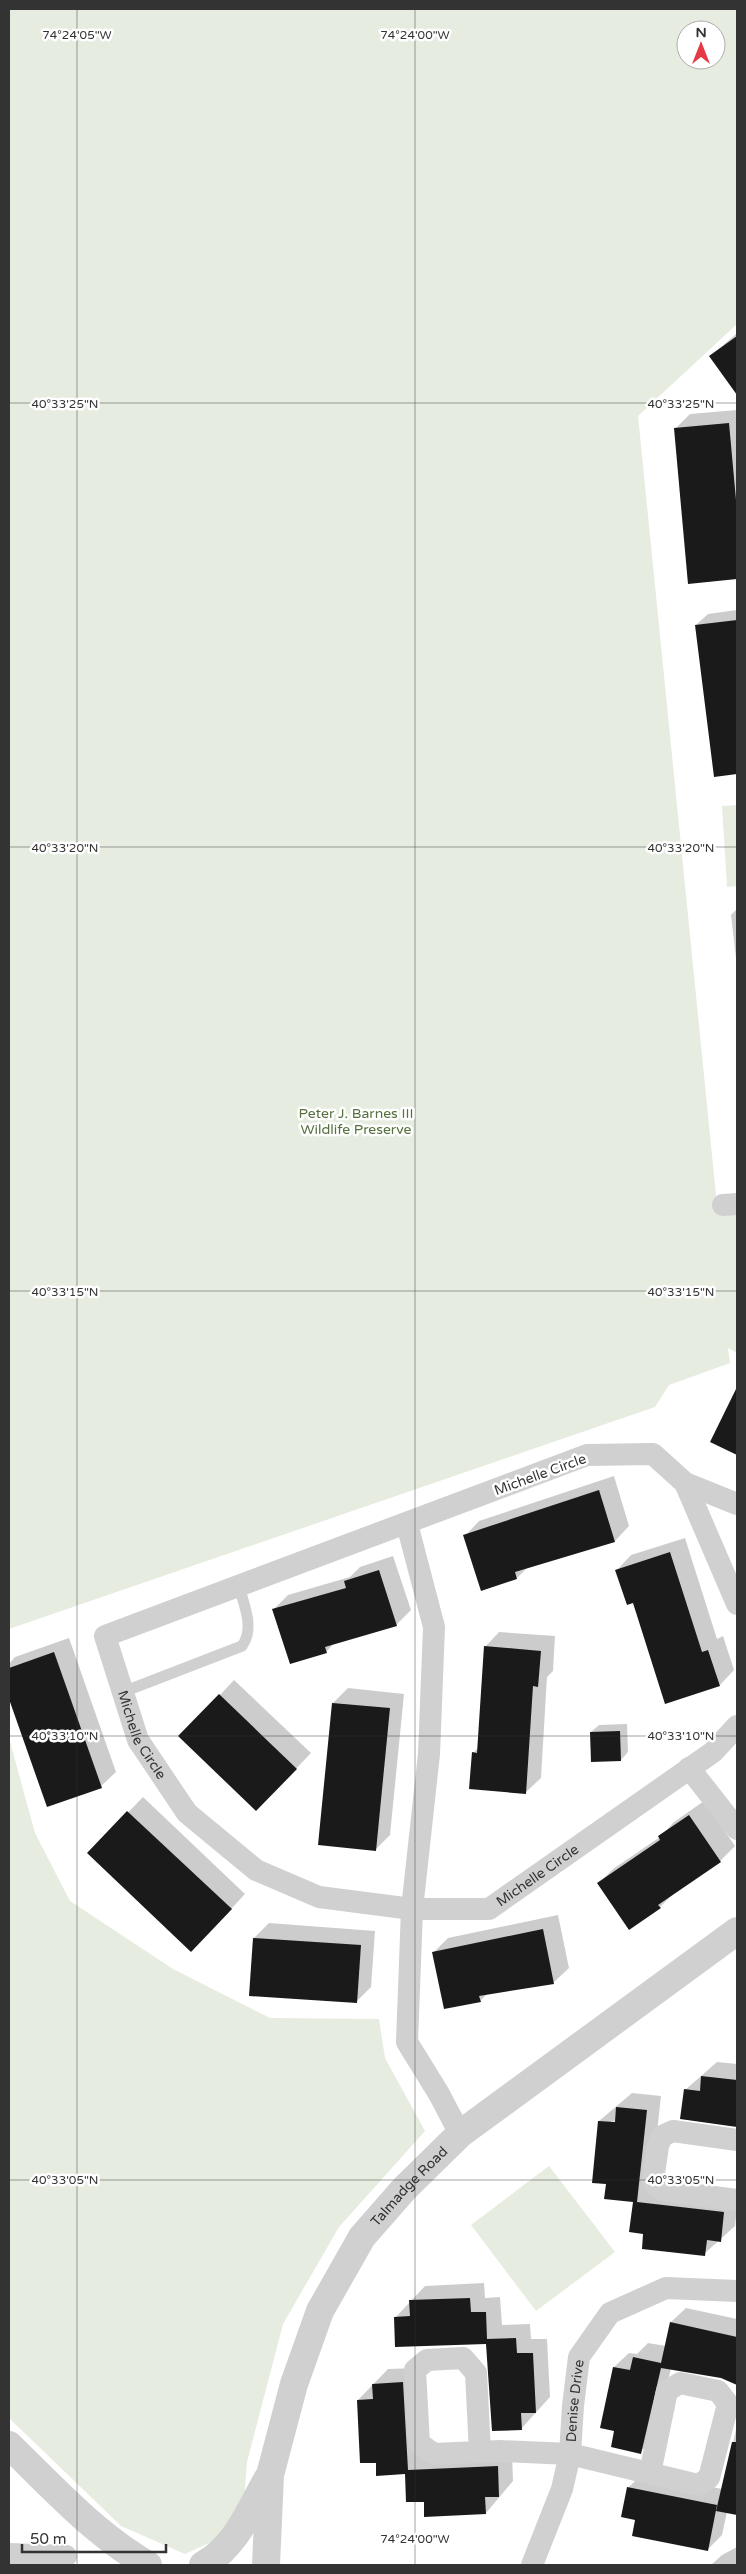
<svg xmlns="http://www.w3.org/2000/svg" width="746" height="2574" font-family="'Varela Round',sans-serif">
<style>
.green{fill:#e6ecdf;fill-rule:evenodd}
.shadow{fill:#0003;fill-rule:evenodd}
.building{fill:#1a1a1a}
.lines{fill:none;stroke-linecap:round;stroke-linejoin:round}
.service{stroke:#d0d0d0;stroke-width:11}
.minor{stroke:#d0d0d0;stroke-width:22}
.tertiary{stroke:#d0d0d0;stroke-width:28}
.ticks{fill:none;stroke:#333;stroke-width:1;stroke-opacity:0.45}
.labels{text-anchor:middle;stroke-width:5;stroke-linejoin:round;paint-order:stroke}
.park-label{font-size:14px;fill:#56703f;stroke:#fff}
.street-label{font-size:14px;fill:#333;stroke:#fff}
.ticks-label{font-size:12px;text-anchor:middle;fill:#333;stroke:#fff;stroke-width:5;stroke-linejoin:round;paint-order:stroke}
</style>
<rect width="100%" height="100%" fill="#fff"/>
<g class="green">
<path d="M9 9H737V324L638 416 717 1205 737 1204V1353L728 1348 730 1363 669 1385 655 1407 9 1629ZM686 30H716V60H686Z"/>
<polygon points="737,805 737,886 727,887 722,806"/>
<polygon points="9,1738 35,1833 70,1901 173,1969 270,2018 379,2019 385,2058 425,2131 339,2227 283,2324 247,2462 242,2528 185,2554 121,2526 9,2418"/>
<polygon points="549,2166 615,2252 536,2311 471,2225"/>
</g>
<g class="shadow">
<polygon points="737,333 737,393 711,356"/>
<polygon points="737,410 737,578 689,582 675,429 690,414"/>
<polygon points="737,610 737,773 715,775 696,625 708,614"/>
<polygon points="737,909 737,967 731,915"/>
<polygon points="737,1390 737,1454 711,1441"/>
<polygon points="614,1476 629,1526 615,1541 528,1567 517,1578 465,1536 479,1521"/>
<polygon points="685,1538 717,1639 723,1636 734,1670 720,1685 634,1601 617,1570 631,1555"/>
<polygon points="393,1556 411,1610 396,1625 335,1642 326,1652 274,1609 288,1595 350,1577 360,1567"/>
<polygon points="499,1632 555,1636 553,1671 547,1677 541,1778 526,1792 473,1753 479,1747 485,1647"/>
<polygon points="69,1638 116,1772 101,1786 48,1805 9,1696 9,1664 15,1657"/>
<polygon points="234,1680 311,1753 271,1795 220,1695"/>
<polygon points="348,1688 404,1694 390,1835 375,1850 319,1844 333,1703"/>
<polygon points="627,1724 628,1752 621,1760 591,1732 599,1725"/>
<polygon points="143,1797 245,1894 206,1936 89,1853"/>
<polygon points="704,1801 735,1846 720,1861 674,1893 660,1907 599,1883 613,1869 660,1837 674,1822"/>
<polygon points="558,1915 569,1968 554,1982 488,1993 480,2001 433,1953 448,1938"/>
<polygon points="269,1923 375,1931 371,1987 356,2002 250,1995 254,1938"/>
<polygon points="717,2062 737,2064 737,2125 682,2118 685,2090"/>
<path d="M632 2093 661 2096 651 2187 737 2208 735 2226 704 2254 645 2232 634 2201 608 2183 599 2121ZM611 2121 621 2122 611 2123Z"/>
<polygon points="484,2283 485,2298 500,2297 502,2325 530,2324 531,2339 547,2339 550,2397 521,2429 487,2342 395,2318 425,2286"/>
<polygon points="686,2308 737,2319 737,2384 721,2377 671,2368 655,2438 640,2452 616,2430 601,2427 614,2367 629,2353 637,2354 648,2343 666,2346 671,2322"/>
<polygon points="417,2368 422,2456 512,2452 513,2481 486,2513 425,2500 406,2473 377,2462 358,2400 388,2369"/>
<polygon points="737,2426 737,2514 727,2512 722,2535 707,2550 636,2519 628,2488 643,2473 722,2489"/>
<polygon points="737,2547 737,2565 711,2565 722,2555"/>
</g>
<g class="building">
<polygon points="737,336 737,395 709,356"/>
<polygon points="729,423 737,511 737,579 688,584 674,428"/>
<polygon points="737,620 737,774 714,777 695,625"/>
<polygon points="737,1387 737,1455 710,1442"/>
<polygon points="599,1490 615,1542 515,1572 517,1579 481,1591 463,1535"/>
<polygon points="670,1552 702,1652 708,1650 720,1686 665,1704 633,1603 627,1605 615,1570"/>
<polygon points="379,1570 397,1626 325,1647 327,1653 290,1664 272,1609 346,1588 344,1581"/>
<polygon points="484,1646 541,1651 538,1687 533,1686 526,1794 469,1789 472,1752 477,1753"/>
<polygon points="54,1652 102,1788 47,1807 9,1699 9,1668"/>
<polygon points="219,1694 297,1769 256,1811 178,1736"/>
<polygon points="332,1703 390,1708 376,1851 318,1845"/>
<polygon points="620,1731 621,1761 591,1762 590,1732"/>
<polygon points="127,1811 232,1909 191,1952 87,1853"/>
<polygon points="689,1815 721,1862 658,1905 661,1908 629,1930 597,1883 660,1840 658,1836"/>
<polygon points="543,1929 554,1984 479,1996 481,2002 444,2009 432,1952"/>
<polygon points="253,1938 361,1945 357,2003 249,1996"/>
<polygon points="701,2076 737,2080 737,2127 680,2119 684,2089 700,2091"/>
<polygon points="616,2107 647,2110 637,2202 724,2212 721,2242 707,2240 705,2256 642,2249 643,2234 629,2232 633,2202 604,2199 606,2184 592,2183 598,2121 615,2122"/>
<polygon points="470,2298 471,2312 486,2312 487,2339 516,2338 517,2353 533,2353 536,2413 521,2413 522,2430 492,2431 486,2344 395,2347 394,2317 410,2316 409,2300"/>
<polygon points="670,2322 737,2337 737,2385 721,2378 661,2368 641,2454 611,2447 614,2431 600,2428 613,2367 630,2370 633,2357 661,2363"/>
<polygon points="403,2382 408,2470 498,2466 499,2497 485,2497 486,2514 424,2517 424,2502 406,2502 405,2474 376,2476 376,2463 360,2463 357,2400 373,2399 372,2384"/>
<polygon points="732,2442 737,2442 737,2515 716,2511"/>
<polygon points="627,2487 717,2505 708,2551 632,2536 635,2520 621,2517"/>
</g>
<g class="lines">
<path class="service" d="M123 1692 242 1646C255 1628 244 1606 239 1586"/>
<g class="minor">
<polyline points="723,1205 737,1204"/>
<polyline points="685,1483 737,1604"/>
<path id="s1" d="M737 1504 685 1483 653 1454 587 1455 105 1636 138 1740 187 1813 256 1870 319 1897 412 1909H489L713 1752 737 1726"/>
<polyline points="407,1524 434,1627 429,1754 412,1909 407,2042 439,2094 460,2134"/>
<polyline points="689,1768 737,1829"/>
<polyline points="737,2140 673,2131 662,2136 658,2146 653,2181 658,2188 667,2191 737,2200"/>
<polyline points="480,2452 476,2373 463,2358 427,2360 415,2370 419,2443 434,2454 500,2451 570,2454 698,2485 709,2478 728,2404 718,2391 680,2383 667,2391 650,2473"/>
<polyline points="9,2554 66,2556"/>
<path id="s2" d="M532 2565 562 2489 570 2454 573 2406 579 2357 610 2313 666 2288 737 2291"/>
</g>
<g class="tertiary">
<path d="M9 2445C53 2488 95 2534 148 2565"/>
<path d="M203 2565C237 2546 249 2510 268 2478"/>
<path id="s3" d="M266 2565 270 2475 294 2384 320 2311 362 2237 404 2189 460 2134 737 1931"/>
</g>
</g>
<path class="ticks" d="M77 9V2565M415 9V2565M9 403H737M9 847H737M9 1291H737M9 1736H737M9 2180H737"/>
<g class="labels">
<g class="park-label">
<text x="356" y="1118">Peter J. Barnes III<tspan x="356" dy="16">Wildlife Preserve</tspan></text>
</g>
<g class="street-label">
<text transform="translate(540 1474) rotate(-20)" y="5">Michelle Circle</text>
<text dy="5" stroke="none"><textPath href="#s1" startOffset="786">Michelle Circle</textPath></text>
<text dy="5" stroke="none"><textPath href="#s1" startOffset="1265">Michelle Circle</textPath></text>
<text dy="5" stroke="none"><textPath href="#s3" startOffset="416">Talmadge Road</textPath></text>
<text dy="5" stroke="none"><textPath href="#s2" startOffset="171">Denise Drive</textPath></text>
</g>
</g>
<g class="ticks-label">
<text x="77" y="39">74°24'05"W</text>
<text x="415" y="39">74°24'00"W</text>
<text x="65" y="408">40°33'25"N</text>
<text x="681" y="408">40°33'25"N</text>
<text x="65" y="852">40°33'20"N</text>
<text x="681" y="852">40°33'20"N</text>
<text x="65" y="1296">40°33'15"N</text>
<text x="681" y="1296">40°33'15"N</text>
<text x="65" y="1740">40°33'10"N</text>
<text x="681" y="1740">40°33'10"N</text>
<text x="65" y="2184">40°33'05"N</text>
<text x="681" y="2184">40°33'05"N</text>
<text x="415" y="2543">74°24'00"W</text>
</g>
<rect width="746" height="2574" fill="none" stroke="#333333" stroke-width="20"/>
<g transform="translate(701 45)"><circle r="24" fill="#ffffff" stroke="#adadad"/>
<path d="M0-4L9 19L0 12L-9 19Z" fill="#e63946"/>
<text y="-8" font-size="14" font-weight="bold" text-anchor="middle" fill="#333333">N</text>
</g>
<path d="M22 2544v8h144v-8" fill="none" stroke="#333333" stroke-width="2.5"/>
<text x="30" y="2544" font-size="15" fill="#333333" stroke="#ffffff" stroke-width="4" paint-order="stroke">50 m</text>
</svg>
